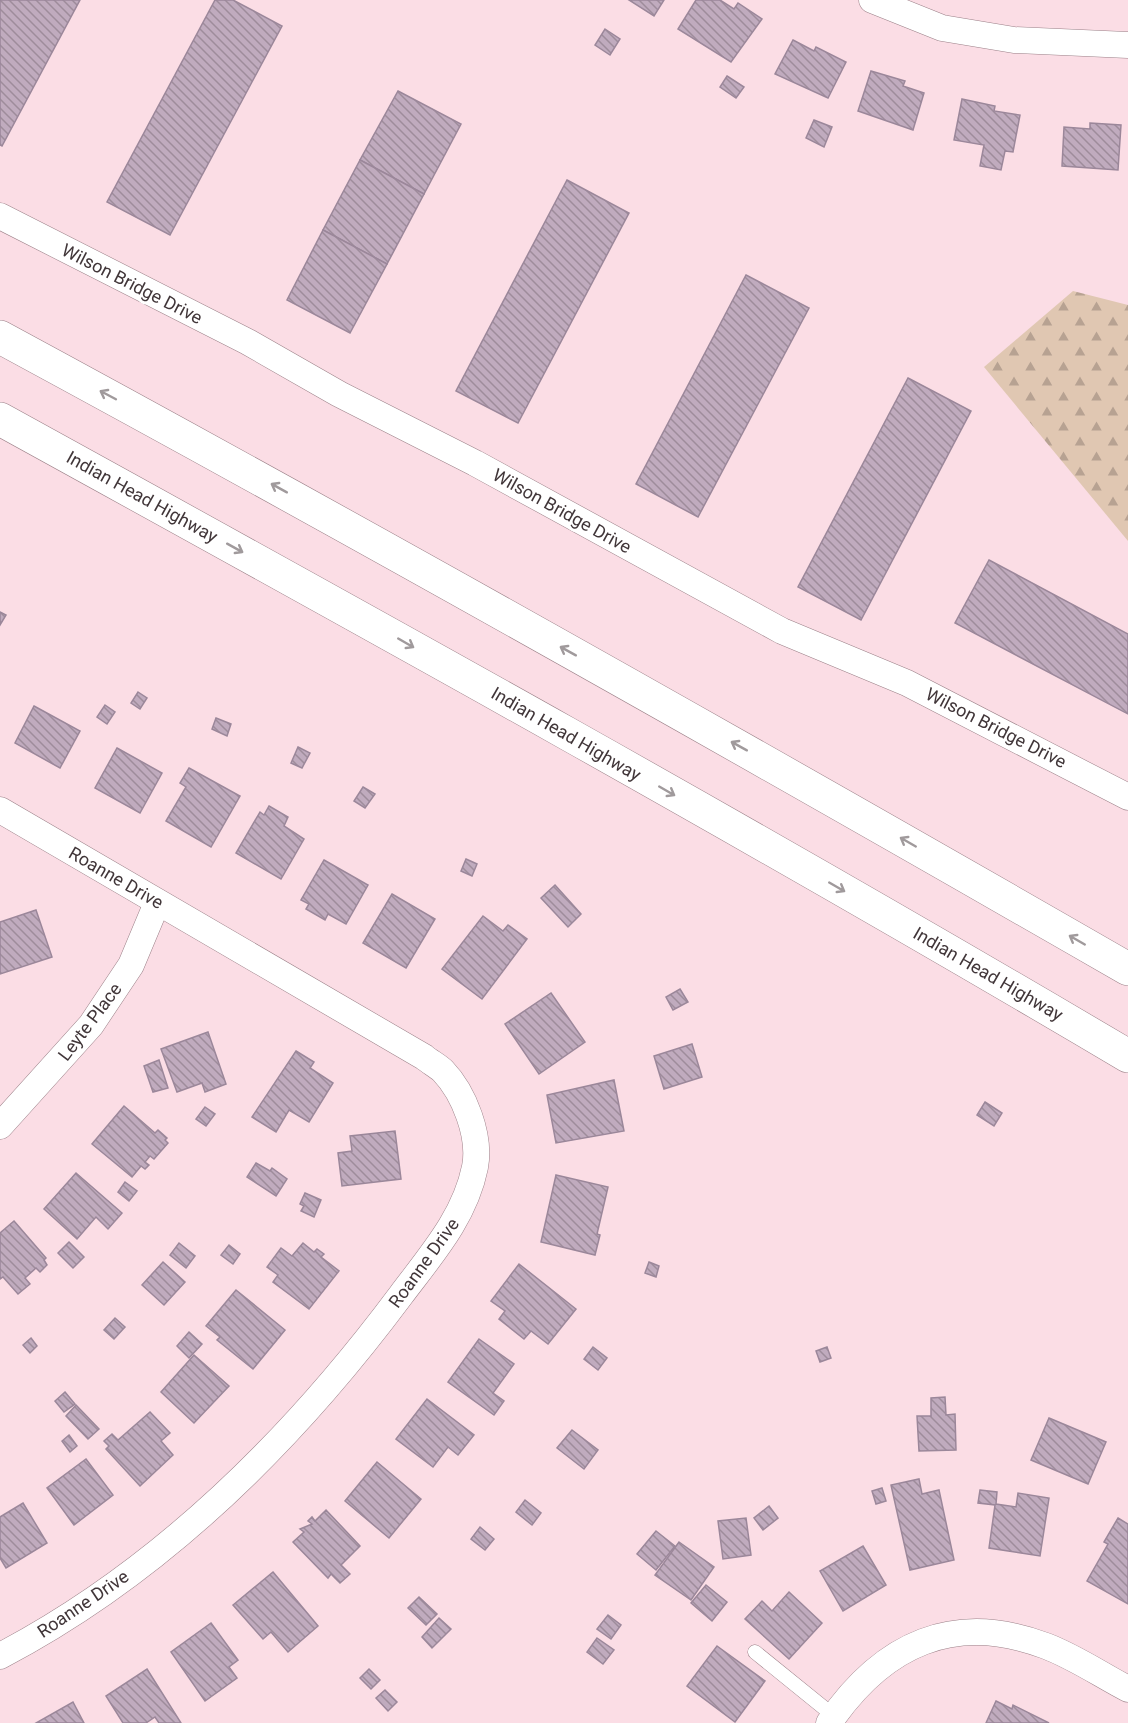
<svg xmlns="http://www.w3.org/2000/svg" width="1128" height="1723" font-family="Roboto,sans-serif">
<style>
.forest{fill:url(#forest-firs)}
.building{fill:url(#building-back-hatch);stroke:#9b879a;stroke-width:1.5}
.lines{fill:none;stroke-linecap:round;stroke-linejoin:round}
.lane-casing{stroke:#9b8088;stroke-width:15}
.street-casing{stroke:#9b8088;stroke-width:27}
.highway-casing{stroke:#9b8088;stroke-width:34}
.lane{stroke:#fff;stroke-width:14}
.street{stroke:#fff;stroke-width:26}
.highway{stroke:#fff;stroke-width:33}
.oneway{stroke:#a09a9c}
.labels{text-anchor:middle;stroke-width:6;stroke-linejoin:round;paint-order:stroke}
.street-label{font-size:18px;fill:#413639;stroke:#fff}
</style>
<defs>
<pattern id="forest-firs" width="22" height="20" patternUnits="userSpaceOnUse" patternTransform="scale(1.5)"><rect width="22" height="20" fill="#e0c7b2"/><path d="M5 1l3.5 6h-7zM16 11l3.5 6h-7z" fill="#b7a292"/></pattern>
<pattern id="building-back-hatch" width="6" height="6" patternUnits="userSpaceOnUse" patternTransform="scale(1.5)"><rect width="6" height="6" fill="#c0abbe"/><path d="M-1 5l2 2M0 0l6 6M5-1l2 2" fill="none" stroke="#9e8c9b"/></pattern>
</defs>
<rect width="100%" height="100%" fill="#fbdde5"/>
<polygon class="forest" points="1073,291 1128,305 1128,541 984,367"/>
<g class="building">
<polygon points="0,0 80,0 2,146 0,145"/>
<polygon points="215,0 233,0 282,26 170,235 107,202"/>
<polygon points="629,0 664,0 654,16"/>
<polygon points="696,0 720,0 734,9 738,3 762,19 731,62 678,29"/>
<polygon points="605,29 620,39 610,55 595,45"/>
<polygon points="793,40 814,51 816,47 846,62 828,98 775,74"/>
<polygon points="871,71 905,81 903,86 924,93 913,130 858,111"/>
<polygon points="727,76 744,87 736,98 720,87"/>
<polygon points="398,91 461,124 424,194 360,160"/>
<polygon points="962,99 995,106 994,111 1020,115 1013,152 1005,151 1001,170 980,166 984,145 954,140"/>
<polygon points="814,120 832,127 824,147 806,138"/>
<polygon points="1090,123 1121,125 1118,170 1062,166 1064,127 1090,129"/>
<polygon points="360,160 424,194 387,264 323,230"/>
<polygon points="567,180 629,213 518,423 456,391"/>
<polygon points="323,230 387,264 350,333 287,300"/>
<polygon points="746,275 809,308 698,517 636,484"/>
<polygon points="908,378 971,411 861,620 798,587"/>
<polygon points="989,560 1128,634 1128,714 955,623"/>
<polygon points="0,612 6,615 0,625"/>
<polygon points="138,692 147,698 140,709 131,703"/>
<polygon points="105,705 115,712 107,724 97,717"/>
<polygon points="34,706 80,731 60,768 15,743"/>
<polygon points="216,718 231,724 227,736 212,729"/>
<polygon points="298,747 310,753 302,768 291,763"/>
<polygon points="117,748 162,773 140,813 95,788"/>
<polygon points="189,768 240,796 211,847 166,821 186,787 180,783"/>
<polygon points="363,787 375,794 365,808 354,801"/>
<polygon points="269,806 288,817 284,826 304,839 281,879 236,853 260,812 264,815"/>
<polygon points="466,859 477,864 472,876 461,871"/>
<polygon points="324,860 368,885 346,924 328,914 325,920 306,909 309,904 301,900"/>
<polygon points="555,885 581,914 568,927 541,898"/>
<polygon points="392,894 435,919 406,968 363,943"/>
<polygon points="36,910 52,957 0,974 0,922"/>
<polygon points="483,916 503,931 508,925 527,939 482,999 442,969"/>
<polygon points="680,989 688,1002 673,1010 666,997"/>
<polygon points="551,993 585,1042 539,1074 505,1024"/>
<polygon points="208,1032 226,1084 205,1092 202,1083 177,1092 161,1049"/>
<polygon points="692,1044 702,1077 664,1089 654,1056"/>
<polygon points="296,1051 314,1062 310,1068 333,1083 309,1122 289,1110 276,1132 252,1117"/>
<polygon points="159,1060 168,1088 153,1092 144,1066"/>
<polygon points="614,1080 624,1131 556,1143 547,1095"/>
<polygon points="985,1102 1002,1113 994,1126 977,1115"/>
<polygon points="124,1106 155,1133 158,1130 167,1138 165,1140 168,1143 154,1159 150,1156 145,1162 149,1165 145,1169 141,1166 132,1177 92,1144"/>
<polygon points="205,1107 215,1114 206,1126 196,1119"/>
<polygon points="395,1131 401,1179 342,1186 338,1153 352,1151 350,1136"/>
<polygon points="256,1163 270,1171 272,1168 287,1179 276,1196 247,1177"/>
<polygon points="76,1173 122,1213 108,1229 96,1217 77,1239 44,1209"/>
<polygon points="556,1175 608,1187 597,1234 600,1235 595,1255 541,1242"/>
<polygon points="125,1182 137,1191 129,1201 118,1192"/>
<polygon points="305,1193 321,1200 314,1217 301,1211 304,1206 300,1204"/>
<polygon points="14,1221 46,1258 44,1260 47,1265 40,1272 36,1268 25,1278 30,1284 18,1294 3,1277 0,1279 0,1233"/>
<polygon points="69,1242 84,1257 73,1268 58,1253"/>
<polygon points="179,1243 195,1256 186,1268 170,1255"/>
<polygon points="303,1243 314,1252 317,1249 324,1254 321,1257 339,1271 309,1309 273,1282 278,1275 267,1267 281,1248 292,1256"/>
<polygon points="229,1245 240,1254 233,1264 221,1255"/>
<polygon points="163,1262 185,1282 164,1305 142,1285"/>
<polygon points="649,1262 659,1266 656,1277 645,1273"/>
<polygon points="519,1264 576,1309 548,1344 531,1331 524,1339 499,1319 505,1311 491,1301"/>
<polygon points="236,1290 285,1330 253,1369 217,1340 220,1337 206,1326"/>
<polygon points="115,1318 125,1327 114,1339 104,1330"/>
<polygon points="189,1332 202,1344 189,1358 177,1346"/>
<polygon points="31,1338 37,1346 30,1353 23,1345"/>
<polygon points="479,1339 514,1364 493,1393 504,1401 494,1415 448,1382"/>
<polygon points="593,1347 607,1358 598,1370 584,1359"/>
<polygon points="827,1347 831,1358 820,1362 816,1351"/>
<polygon points="194,1355 229,1386 194,1423 161,1392"/>
<polygon points="65,1392 75,1404 64,1412 55,1401"/>
<polygon points="945,1397 946,1415 955,1414 956,1450 919,1451 917,1416 931,1416 931,1398"/>
<polygon points="427,1399 474,1435 458,1455 448,1447 433,1467 396,1439"/>
<polygon points="76,1405 99,1429 88,1439 66,1416"/>
<polygon points="150,1412 170,1433 161,1441 173,1455 140,1486 106,1449 109,1446 104,1441 112,1434 118,1440"/>
<polygon points="1049,1418 1106,1442 1088,1484 1031,1460"/>
<polygon points="572,1430 598,1450 584,1469 557,1448"/>
<polygon points="69,1435 77,1446 70,1452 62,1441"/>
<polygon points="86,1459 113,1495 74,1525 47,1488"/>
<polygon points="377,1462 421,1499 389,1538 345,1501"/>
<polygon points="919,1479 922,1494 939,1490 954,1560 910,1570 891,1485"/>
<polygon points="882,1488 886,1501 876,1504 872,1491"/>
<polygon points="980,1490 997,1492 996,1504 1016,1507 1018,1493 1049,1498 1040,1556 989,1548 995,1505 978,1503"/>
<polygon points="525,1500 541,1513 532,1525 516,1512"/>
<polygon points="23,1503 47,1543 6,1568 0,1558 0,1517"/>
<polygon points="769,1506 778,1518 763,1530 754,1518"/>
<polygon points="326,1510 360,1546 341,1565 350,1574 340,1583 331,1574 328,1578 293,1542 304,1532 300,1529 312,1524 308,1521 312,1517 315,1521"/>
<polygon points="746,1518 751,1555 723,1559 718,1521"/>
<polygon points="1118,1518 1128,1524 1128,1604 1087,1581 1108,1544 1104,1542"/>
<polygon points="480,1527 494,1539 485,1550 471,1539"/>
<polygon points="656,1531 675,1546 656,1570 637,1554"/>
<polygon points="679,1542 714,1567 691,1600 655,1575"/>
<polygon points="863,1546 886,1585 843,1611 820,1571"/>
<polygon points="273,1572 318,1626 288,1652 271,1632 263,1639 233,1605"/>
<polygon points="706,1585 727,1602 712,1621 691,1603"/>
<polygon points="789,1592 822,1623 789,1659 745,1619 762,1601 772,1611"/>
<polygon points="419,1597 437,1614 426,1625 408,1608"/>
<polygon points="608,1615 621,1625 611,1639 597,1629"/>
<polygon points="439,1618 451,1629 432,1648 422,1637"/>
<polygon points="211,1623 238,1660 229,1667 237,1678 205,1701 171,1652"/>
<polygon points="597,1638 614,1650 603,1664 587,1652"/>
<polygon points="717,1646 765,1681 735,1722 687,1686"/>
<polygon points="147,1669 181,1723 159,1723 155,1717 146,1723 123,1723 106,1696"/>
<polygon points="369,1669 380,1680 371,1689 360,1678"/>
<polygon points="385,1690 397,1702 388,1711 376,1698"/>
<polygon points="996,1701 1012,1709 1013,1705 1049,1723 986,1723"/>
<polygon points="73,1702 84,1723 36,1723"/>
</g>
<g class="lines">
<g class="lane-casing">
<polyline id="lane" points="755,1652 834,1716"/>
</g>
<g class="street-casing">
<g id="street">
<polyline points="872,0 942,28 1014,40 1128,45"/>
<polyline points="0,216 248,342 339,394 475,463 782,631 907,683 1128,797"/>
<path d="M0 810 424 1057C430 1062 438 1066 443 1071 464 1093 481 1136 475 1167 465 1217 431 1255 401 1295 293 1440 162 1571 0 1656"/>
<polyline points="0,1126 91,1025 131,965 157,903"/>
<path d="M829 1723C883 1644 954 1611 1046 1646 1075 1657 1101 1675 1128 1689"/>
</g>
</g>
<g class="highway-casing">
<g id="highway">
<path d="M0 337C379 542 754 754 1128 969"/>
<path d="M0 419C378 627 756 836 1128 1056"/>
</g>
</g>
<use href="#lane" class="lane"/>
<use href="#street" class="street"/>
<use href="#highway" class="highway"/>
</g>
<defs><path id="oneway-shaft" d="M-6 0H5M1.5-3L5.5 0L1.5 3" fill="none" stroke-width="1.6" stroke-linecap="round" stroke-linejoin="round" transform="scale(1.5)"/></defs>
<g class="oneway">
<use href="#oneway-shaft" transform="translate(108 395) rotate(-152)"/>
<use href="#oneway-shaft" transform="translate(279 488) rotate(-151)"/>
<use href="#oneway-shaft" transform="translate(235 548) rotate(29)"/>
<use href="#oneway-shaft" transform="translate(406 643) rotate(30)"/>
<use href="#oneway-shaft" transform="translate(568 651) rotate(-151)"/>
<use href="#oneway-shaft" transform="translate(739 746) rotate(-151)"/>
<use href="#oneway-shaft" transform="translate(667 791) rotate(30)"/>
<use href="#oneway-shaft" transform="translate(908 842) rotate(-150)"/>
<use href="#oneway-shaft" transform="translate(837 887) rotate(30)"/>
<use href="#oneway-shaft" transform="translate(1077 940) rotate(-150)"/>
</g>
<g class="labels">
<g class="street-label">
<text transform="translate(132 284) rotate(27)" y="6">Wilson Bridge Drive</text>
<text transform="translate(142 497) rotate(29)" y="6">Indian Head Highway</text>
<text transform="translate(562 511) rotate(29)" y="6">Wilson Bridge Drive</text>
<text transform="translate(996 728) rotate(27)" y="6">Wilson Bridge Drive</text>
<text transform="translate(566 734) rotate(30)" y="6">Indian Head Highway</text>
<text transform="translate(116 878) rotate(30)" y="6">Roanne Drive</text>
<text transform="translate(988 974) rotate(30)" y="6">Indian Head Highway</text>
<text transform="translate(90 1022) rotate(-53)" y="6">Leyte Place</text>
<text transform="translate(424 1263) rotate(-54)" y="6">Roanne Drive</text>
<text transform="translate(83 1604) rotate(-34)" y="6">Roanne Drive</text>
</g>
</g>
</svg>
